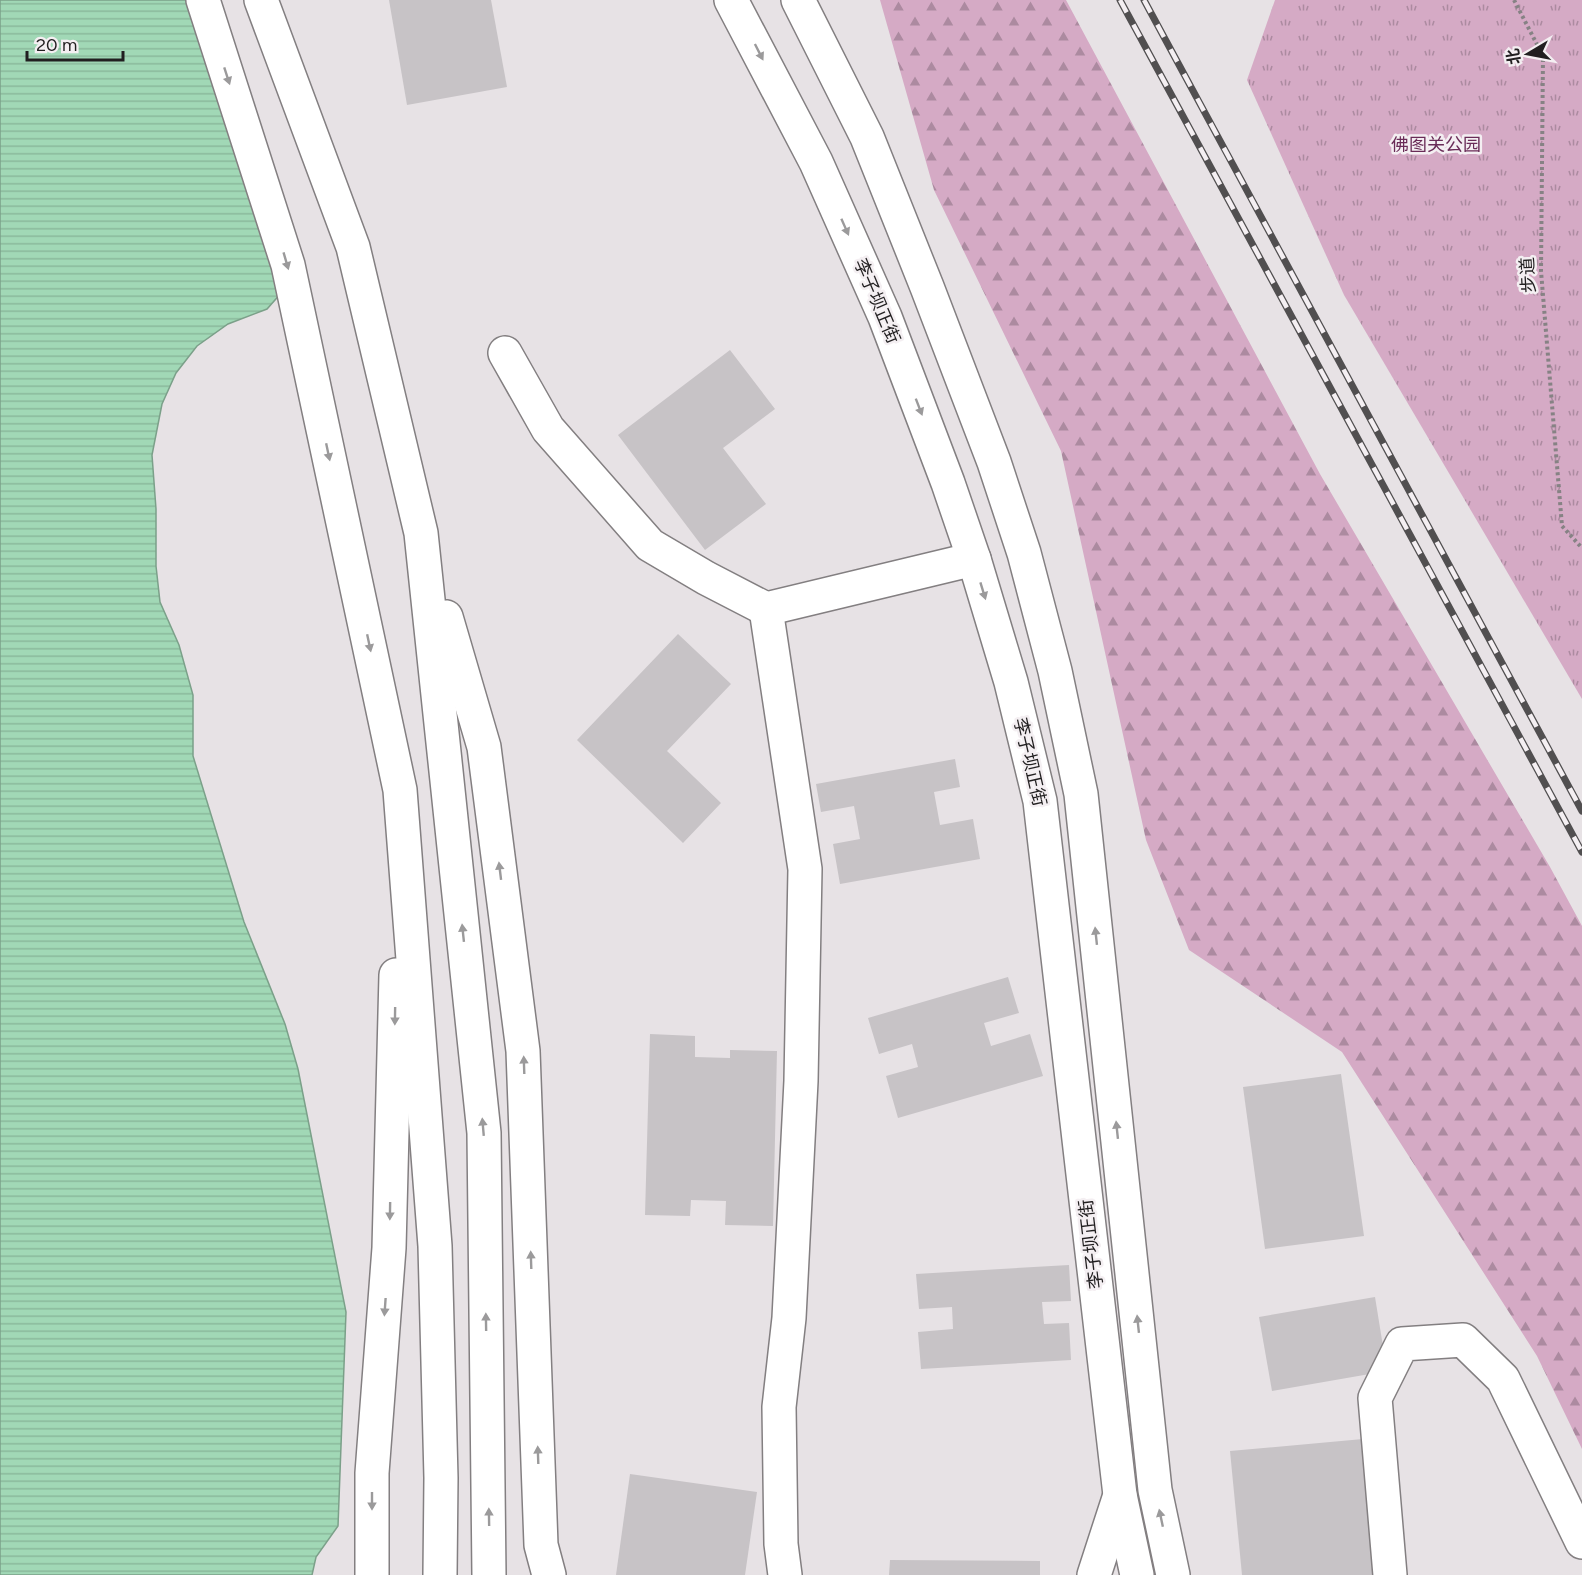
<svg xmlns="http://www.w3.org/2000/svg" width="1582" height="1575" font-family="Figtree,'Noto Sans SC',sans-serif">
<style>
.forest{fill:url(#forest-firs)}
.park{fill:url(#park-tufts)}
.water{fill:url(#water-rules);stroke:#7ba089;stroke-width:1.5}
.building{fill:#c7c3c6}
.lines{fill:none;stroke-linecap:round;stroke-linejoin:round}
.street-casing{stroke:#837f81;stroke-width:36}
.secondary-casing{stroke:#837f81;stroke-width:36}
.primary-casing{stroke:#837f81;stroke-width:36}
.path{stroke:#868284;stroke-width:4;stroke-dasharray:3 3;stroke-linecap:butt}
.street{stroke:#fff;stroke-width:33}
.secondary{stroke:#fff;stroke-width:33}
.primary{stroke:#fff;stroke-width:33}
.rail-casing{stroke:#514f50;stroke-width:7}
.rail{stroke:#f4eff2;stroke-width:4.5;stroke-dasharray:14;stroke-linecap:butt}
.oneway{fill:#9b9a9b}
.labels{text-anchor:middle;stroke-width:5;stroke-linejoin:round;paint-order:stroke}
.park-label{font-size:18px;fill:#692b57;stroke:#f4eff2}
.street-label{font-size:18px;fill:#211f20;stroke:#f4eff2}
</style>
<defs>
<pattern id="forest-firs" width="22" height="20" patternUnits="userSpaceOnUse" patternTransform="scale(1.5)"><rect width="22" height="20" fill="#d5aac5"/><path d="M5 1l3.5 6h-7zM16 11l3.5 6h-7z" fill="#ac8aa0"/></pattern>
<pattern id="park-tufts" width="24" height="20" patternUnits="userSpaceOnUse" patternTransform="scale(1.5)"><rect width="24" height="20" fill="#d5aac5"/><path d="M3 7l-1-3M5 7V3M7 7l1-3M15 17l-1-3M17 17v-4M19 17l1-3" fill="none" stroke="#ac8aa0"/></pattern>
<pattern id="water-rules" width="6" height="5" patternUnits="userSpaceOnUse" patternTransform="scale(1.5)"><rect width="6" height="5" fill="#a1d8b6"/><path d="M0 2.5h6" fill="none" stroke="#8ab99c"/></pattern>
</defs>
<rect width="100%" height="100%" fill="#e7e2e5"/>
<polygon class="forest" points="880,0 1066,0 1320,474 1550,867 1582,926 1582,1449 1537,1356 1342,1052 1189,950 1146,840 1061,451 934,190"/>
<polygon class="park" points="1275,0 1582,0 1582,699 1344,295 1247,80"/>
<polygon class="water" points="0,0 191,0 304,267 267,309 228,324 197,346 176,373 162,404 152,455 156,509 156,566 160,602 179,645 193,695 193,756 244,922 285,1024 298,1069 346,1312 338,1526 316,1557 312,1575 0,1575"/>
<g class="building">
<polygon points="389,0 491,0 507,87 407,105"/>
<polygon points="730,350 775,409 723,448 766,504 705,550 618,435"/>
<polygon points="678,634 731,684 667,751 721,803 683,843 577,740"/>
<polygon points="955,759 960,787 934,792 940,825 973,819 980,859 840,884 833,844 860,839 854,806 821,812 816,784"/>
<polygon points="1008,977 1019,1013 984,1023 991,1046 1030,1034 1043,1076 898,1118 886,1076 918,1067 912,1044 879,1054 868,1018"/>
<polygon points="650,1034 695,1036 695,1057 730,1058 730,1050 777,1051 773,1226 725,1225 726,1201 691,1200 690,1216 645,1215"/>
<polygon points="1341,1074 1364,1236 1265,1249 1243,1087"/>
<polygon points="1069,1265 1071,1301 1042,1302 1044,1324 1069,1323 1071,1360 921,1369 918,1332 953,1329 952,1307 919,1309 916,1274"/>
<polygon points="1375,1297 1387,1371 1272,1391 1259,1317"/>
<polygon points="1363,1439 1375,1575 1242,1575 1230,1451"/>
<polygon points="630,1474 757,1492 745,1575 616,1575"/>
<polygon points="890,1560 1040,1561 1040,1575 889,1575"/>
</g>
<g class="lines">
<g class="street-casing">
<g id="street">
<polyline points="505,353 548,429 650,545 706,578 766,609 974,559"/>
<polyline points="766,609 805,869 801,1081 789,1318 779,1407 781,1544 785,1575"/>
<polyline points="1094,1575 1120,1495"/>
<polyline points="1390,1575 1375,1398 1402,1344 1463,1340 1503,1379 1582,1542"/>
</g>
</g>
<g class="secondary-casing">
<g id="secondary">
<polyline points="731,0 816,162 885,317 948,483 974,559 1011,682 1040,801 1120,1495 1137,1575"/>
<polyline points="798,0 867,137 927,287 994,462 1024,553 1055,671 1081,794 1155,1490 1173,1575"/>
</g>
</g>
<g class="primary-casing">
<g id="primary">
<polyline points="203,0 288,265 400,790 435,1246 441,1478 440,1575"/>
<polyline points="261,0 353,247 421,533 484,1133 489,1575"/>
<polyline points="446,617 484,747 523,1051 541,1545 549,1575"/>
<polyline points="372,1575 372,1473 389,1248 396,975"/>
</g>
</g>
<polyline class="path" points="1514,0 1543,56 1541,271 1562,526 1582,548"/>
<use href="#street" class="street"/>
<use href="#secondary" class="secondary"/>
<use href="#primary" class="primary"/>
<g class="rail-casing">
<g id="rail">
<polyline points="1120,0 1582,852"/>
<polyline points="1144,0 1582,811"/>
</g>
</g>
<use href="#rail" class="rail"/>
</g>
<defs><path id="oneway-solid" d="M-6-.8H1V-3.2L6.5 0L1 3.2V.8H-6Z" transform="scale(1.5)"/></defs>
<g class="oneway">
<use href="#oneway-solid" transform="translate(759 52) rotate(63)"/>
<use href="#oneway-solid" transform="translate(227 76) rotate(72)"/>
<use href="#oneway-solid" transform="translate(845 227) rotate(66)"/>
<use href="#oneway-solid" transform="translate(286 261) rotate(74)"/>
<use href="#oneway-solid" transform="translate(919 407) rotate(69)"/>
<use href="#oneway-solid" transform="translate(328 452) rotate(78)"/>
<use href="#oneway-solid" transform="translate(983 591) rotate(73)"/>
<use href="#oneway-solid" transform="translate(369 643) rotate(78)"/>
<use href="#oneway-solid" transform="translate(500 871) rotate(-97)"/>
<use href="#oneway-solid" transform="translate(463 933) rotate(-96)"/>
<use href="#oneway-solid" transform="translate(1096 936) rotate(-96)"/>
<use href="#oneway-solid" transform="translate(395 1016) rotate(91)"/>
<use href="#oneway-solid" transform="translate(524 1065) rotate(-92)"/>
<use href="#oneway-solid" transform="translate(483 1127) rotate(-95)"/>
<use href="#oneway-solid" transform="translate(1117 1130) rotate(-96)"/>
<use href="#oneway-solid" transform="translate(390 1211) rotate(91)"/>
<use href="#oneway-solid" transform="translate(531 1260) rotate(-92)"/>
<use href="#oneway-solid" transform="translate(385 1307) rotate(94)"/>
<use href="#oneway-solid" transform="translate(486 1322) rotate(-91)"/>
<use href="#oneway-solid" transform="translate(1138 1324) rotate(-96)"/>
<use href="#oneway-solid" transform="translate(538 1455) rotate(-92)"/>
<use href="#oneway-solid" transform="translate(372 1501) rotate(90)"/>
<use href="#oneway-solid" transform="translate(489 1517) rotate(-91)"/>
<use href="#oneway-solid" transform="translate(1161 1518) rotate(-102)"/>
</g>
<g class="labels">
<g class="park-label">
<text x="1436" y="151">佛图关公园</text>
</g>
<g class="street-label">
<text transform="translate(1528 275) rotate(-93)" y="6">步道</text>
<text transform="translate(877 301) rotate(67)" y="6">李子坝正街</text>
<text transform="translate(1030 762) rotate(77)" y="6">李子坝正街</text>
<text transform="translate(1091 1244) rotate(-97)" y="6">李子坝正街</text>
</g>
</g>
<g transform="translate(1528 54) rotate(260)" stroke="#f4eff2" stroke-width="4.5" paint-order="stroke">
<path d="M0-4.5L10 22L0 15L-10 22Z" fill="#211f20"/>
<text y="-9" font-size="16" font-weight="bold" text-anchor="middle" fill="#211f20">北</text>
</g>
<path d="M27 51v9h96v-9" fill="none" stroke="#211f20" stroke-width="3"/>
<text x="36" y="51" font-size="18" fill="#211f20" stroke="#f4eff2" stroke-width="4.5" paint-order="stroke">20 m</text>
</svg>
